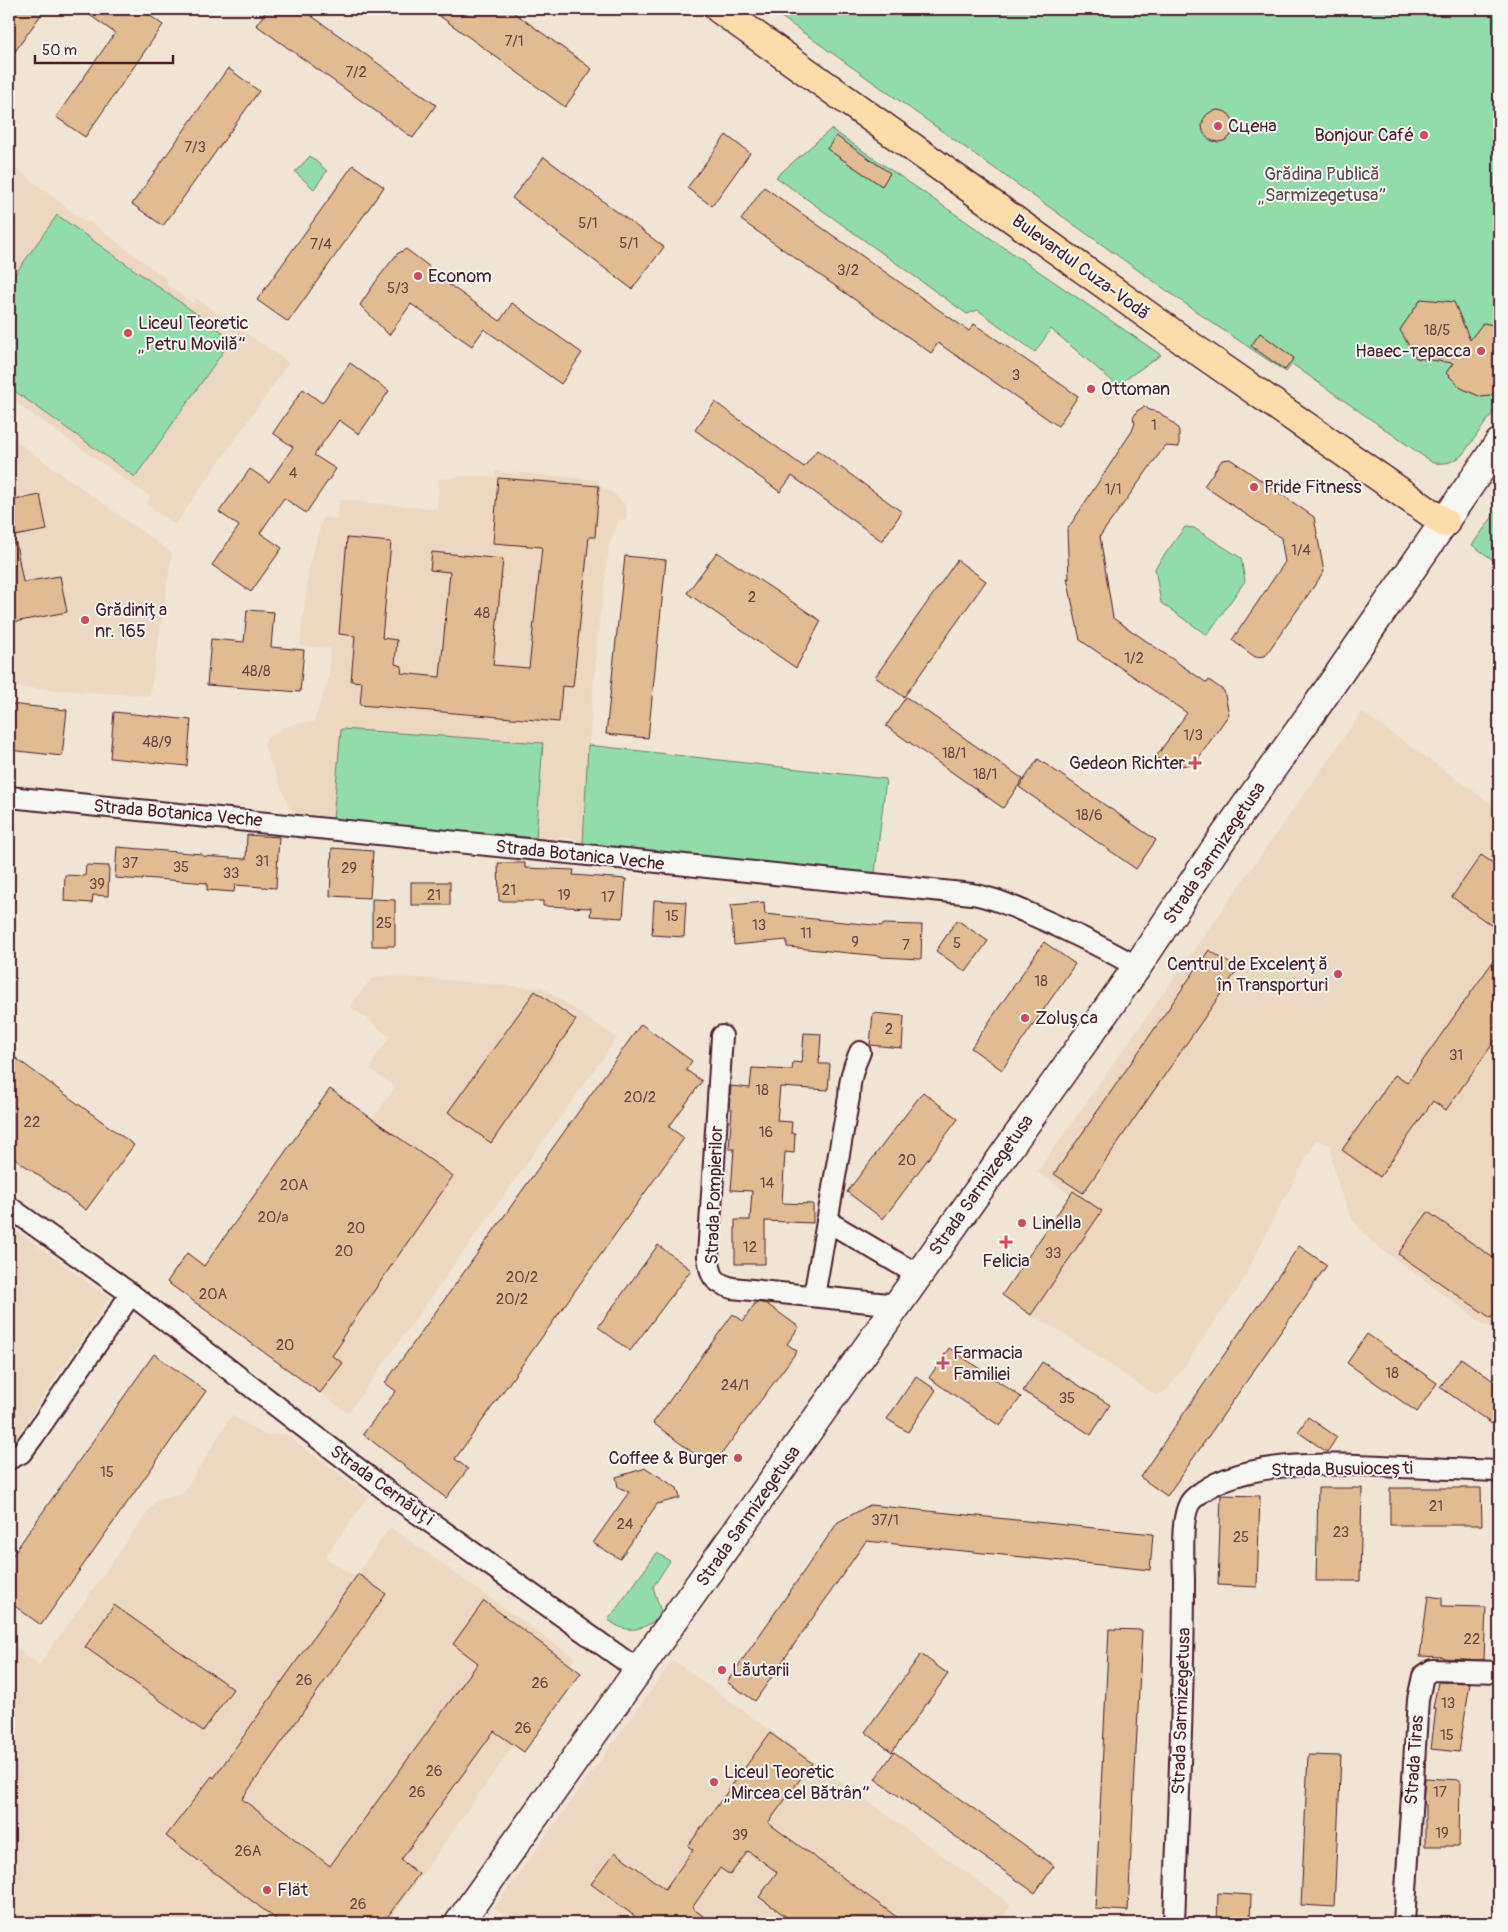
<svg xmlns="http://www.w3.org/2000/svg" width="1508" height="1932" font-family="Pangolin,sans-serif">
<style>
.built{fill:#ecd8c1}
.green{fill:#92dcab;stroke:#6e7e6b}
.building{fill:#e1bb92;stroke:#4a1f2b}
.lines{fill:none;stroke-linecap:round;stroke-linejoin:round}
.street-casing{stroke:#4a1f2b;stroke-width:24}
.secondary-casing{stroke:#4a1f2b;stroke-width:31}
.primary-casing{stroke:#4a1f2b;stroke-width:31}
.street{stroke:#f6f6f2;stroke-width:20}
.secondary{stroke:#f6f6f2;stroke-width:28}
.primary{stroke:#fddcac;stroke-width:28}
.poi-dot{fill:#d1495b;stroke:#f6f6f2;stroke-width:2}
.labels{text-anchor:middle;stroke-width:4;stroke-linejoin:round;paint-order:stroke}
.number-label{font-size:15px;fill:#704645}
.poi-label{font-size:18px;fill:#4a1f2b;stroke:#f6f6f2;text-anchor:start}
.park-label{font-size:18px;fill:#5c4e4b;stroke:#f6f6f2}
.street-label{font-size:18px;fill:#4a1f2b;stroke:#f6f6f2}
</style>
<rect width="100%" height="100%" fill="#f0e4d5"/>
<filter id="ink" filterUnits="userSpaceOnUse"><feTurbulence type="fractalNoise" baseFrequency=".02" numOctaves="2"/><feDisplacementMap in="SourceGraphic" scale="10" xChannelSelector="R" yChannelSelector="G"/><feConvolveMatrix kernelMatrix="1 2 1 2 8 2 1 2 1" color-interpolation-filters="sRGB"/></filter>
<g filter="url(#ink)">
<g class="built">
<polygon points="9,163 87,223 89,221 168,280 166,284 192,303 196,298 289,363 175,525 147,505 150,497 9,398"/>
<polygon points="9,436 172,553 150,696 9,687"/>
<polygon points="495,471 599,480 599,486 610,491 624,503 627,510 626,520 619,520 610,541 598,631 589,745 886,779 875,873 583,844 573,838 557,837 556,842 299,817 289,807 264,746 267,738 283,728 297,723 314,722 329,677 330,648 300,646 309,565 323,517 337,519 339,500 437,509 439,479 472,476 495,477"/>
<polygon points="1362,712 1499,809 1499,1330 1485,1325 1373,1243 1353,1221 1340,1190 1333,1166 1331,1145 1316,1140 1282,1203 1242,1283 1166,1392 1157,1395 1150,1392 1055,1328 1031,1315 1002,1295 1071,1195 1037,1172"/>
<polygon points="387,975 536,988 542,987 617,1038 348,1413 239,1334 260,1305 258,1281 395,1087 370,1069 376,1056 390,1037 350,1006 371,979"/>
<polygon points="9,1225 109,1298 13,1442 9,1439"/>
<polygon points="232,1415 264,1435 285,1434 369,1496 325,1557 355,1577 390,1527 575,1658 388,1923 9,1923 9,1642 39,1665 157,1499 183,1493"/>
<polygon points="673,1660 1011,1905 998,1923 515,1923 494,1908"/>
</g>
<g class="green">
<path d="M770 9H1499V404L1463 454C1453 463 1446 464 1433 463L1292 364 1286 372 1214 324Z"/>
<polygon points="831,129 1161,355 1117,385 1051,329 1035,352 978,310 967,314 776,177"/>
<polygon points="310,156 327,171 314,189 295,172"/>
<polygon points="57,215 232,339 135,477 9,387 9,283"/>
<polygon points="1499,508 1499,564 1472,545"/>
<polygon points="1185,527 1194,528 1241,558 1245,581 1207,635 1161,603 1155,568"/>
<polygon points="341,729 543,743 536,838 333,820"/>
<polygon points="588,745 886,779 875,873 583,844"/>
<path d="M657 1553 670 1561 653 1587 662 1615C653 1623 637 1633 623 1628 618 1627 613 1623 608 1620Z"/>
</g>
<g class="building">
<polygon points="9,9 45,9 9,60"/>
<polygon points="81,9 141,9 163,25 85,137 56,117 115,33"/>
<polygon points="268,9 302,9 436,105 413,138 256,25"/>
<polygon points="430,9 509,9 592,69 565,107"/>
<polygon points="228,68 259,91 163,226 132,204"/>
<circle cx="1218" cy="126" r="16"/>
<polygon points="726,135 750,153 712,206 687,188"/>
<polygon points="836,136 890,173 882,186 827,149"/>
<polygon points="544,157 664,247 632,289 512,198"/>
<polygon points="353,165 384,187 288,322 257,300"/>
<polygon points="764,187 969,331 974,324 1078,396 1058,426 938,343 931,353 741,220"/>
<polygon points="406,249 435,271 433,273 500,321 512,303 582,353 561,384 484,329 472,346 411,304 389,335 360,305 379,277 397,254"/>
<polygon points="1421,299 1454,302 1470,340 1483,323 1499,326 1499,389 1490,396 1481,397 1461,388 1446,373 1453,363 1416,358 1400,330"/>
<polygon points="1260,333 1294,358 1285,370 1251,346"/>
<polygon points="350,363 389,391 359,434 339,420 314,455 336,469 306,513 284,498 260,533 282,548 251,592 212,565 239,526 219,512 250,469 269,482 293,447 273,433 303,389 322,403"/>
<polygon points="715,402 804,467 817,450 902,512 882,541 792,476 780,492 695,430"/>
<polygon points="1145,406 1149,410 1159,412 1177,427 1179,431 1179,447 1165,446 1100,536 1113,618 1207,683 1209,680 1224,691 1229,714 1195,763 1172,768 1156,757 1187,713 1080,640 1067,578 1069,579 1067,530 1132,431 1135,423 1133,418 1137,411"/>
<polygon points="1230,459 1314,517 1324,572 1265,656 1255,657 1232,640 1285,562 1281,538 1204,486 1222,460"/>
<polygon points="498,478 599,486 595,537 589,537 573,687 562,686 559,722 360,705 362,682 351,681 355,636 339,634 347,538 391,542 382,638 397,640 395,664 402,666 401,673 440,677 450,572 430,570 432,552 503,559 493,665 529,668 542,547 493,543"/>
<polygon points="40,495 47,530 9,537 9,501"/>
<polygon points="16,543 23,582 60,576 67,612 9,623 9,544"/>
<polygon points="717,552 821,621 796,668 687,593"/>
<polygon points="625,556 666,560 648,738 606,734"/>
<polygon points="957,560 986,581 904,697 875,677"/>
<polygon points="247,610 274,612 271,647 304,650 300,692 207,685 211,639 244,642"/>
<polygon points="906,697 1023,779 1003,808 886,726"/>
<polygon points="9,704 67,710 62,756 9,750"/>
<polygon points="114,712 191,720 187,766 110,758"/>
<polygon points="1038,759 1156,840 1136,869 1019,787"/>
<polygon points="247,835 279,837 276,888 235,885 234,892 207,890 207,883 143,878 143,880 115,878 117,847 202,854 202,856 246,859"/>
<polygon points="332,848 373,851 370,898 330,896"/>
<polygon points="1481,855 1499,867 1499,931 1452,897"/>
<polygon points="498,863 525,863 525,868 574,870 573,875 626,879 623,918 590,916 591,908 543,906 543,901 499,901"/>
<polygon points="86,865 109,866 108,896 93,895 92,903 64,901 65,875 85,876"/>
<rect x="411" y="882" width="39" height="23"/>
<polygon points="372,899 395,900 395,946 372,946"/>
<polygon points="654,900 686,902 684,937 652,935"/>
<polygon points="764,902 765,914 883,926 883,924 922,925 921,959 881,957 881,956 787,947 787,940 734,945 731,905"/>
<polygon points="957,920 988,941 966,972 936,951"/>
<polygon points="1044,942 1075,964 1002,1070 971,1048"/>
<polygon points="1209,950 1238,969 1083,1193 1054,1174"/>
<polygon points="1499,953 1499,1035 1446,1110 1433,1101 1380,1177 1342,1150 1395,1075 1407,1083"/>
<polygon points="535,991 576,1020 491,1143 448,1112"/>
<polygon points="873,1013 904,1016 902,1048 870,1045"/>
<polygon points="641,1024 692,1061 686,1070 702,1081 669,1127 684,1138 455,1459 468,1469 446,1498 363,1434 396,1391 385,1383"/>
<polygon points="804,1033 821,1034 819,1064 830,1064 828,1090 780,1087 777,1121 792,1122 791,1133 795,1133 794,1153 785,1152 782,1203 813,1204 813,1223 765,1221 765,1264 735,1264 735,1220 750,1220 752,1191 731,1190 734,1149 729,1149 732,1109 729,1109 731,1086 750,1088 752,1068 792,1070 793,1062 802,1063"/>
<polygon points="9,1053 134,1145 86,1210 9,1154"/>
<polygon points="330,1089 453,1176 341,1339 343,1340 332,1356 343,1363 320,1393 167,1282 187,1253 204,1266"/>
<polygon points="923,1092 958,1119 883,1219 847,1192"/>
<polygon points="1073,1191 1102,1211 1031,1315 1002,1295"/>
<polygon points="1428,1212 1499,1262 1499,1306 1491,1318 1398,1254"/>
<polygon points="658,1245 691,1270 630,1351 598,1327"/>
<polygon points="1299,1246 1327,1265 1167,1496 1140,1477"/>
<polygon points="756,1302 767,1304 799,1327 787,1344 797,1351 712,1467 653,1423 733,1314 743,1321"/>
<polygon points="1367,1334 1437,1383 1417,1412 1347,1363"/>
<polygon points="949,1348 1021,1397 1000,1426 929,1378"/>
<polygon points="154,1354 206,1391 41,1625 9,1602 9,1560"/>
<polygon points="1461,1358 1499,1385 1499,1429 1440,1387"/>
<polygon points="1042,1362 1110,1405 1091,1435 1023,1391"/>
<polygon points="916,1376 936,1390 908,1432 887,1419"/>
<polygon points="1308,1417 1337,1437 1327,1452 1298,1432"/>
<polygon points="646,1468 677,1488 680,1498 657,1504 620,1559 593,1543 629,1492 618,1487 616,1477"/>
<polygon points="1318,1488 1362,1488 1360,1581 1316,1581"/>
<polygon points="1390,1488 1481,1488 1482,1525 1390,1525"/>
<polygon points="1221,1495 1260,1496 1257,1587 1218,1585"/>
<polygon points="870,1505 1153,1534 1150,1570 866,1541 755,1701 727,1682 838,1522"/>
<polygon points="358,1574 386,1594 242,1799 330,1866 478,1663 453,1644 484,1601 581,1673 524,1752 494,1731 401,1860 419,1874 383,1923 281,1923 166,1836 212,1776 214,1778"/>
<polygon points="1428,1596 1442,1598 1442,1606 1486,1607 1484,1660 1443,1658 1443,1657 1420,1656"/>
<polygon points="114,1605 233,1689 203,1731 85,1647"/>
<polygon points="1109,1629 1142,1630 1128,1911 1095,1909"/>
<polygon points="921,1654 948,1674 892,1752 865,1732"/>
<polygon points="1438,1682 1470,1683 1459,1752 1431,1749 1436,1708 1433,1708"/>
<polygon points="770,1733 812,1763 768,1823 905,1923 795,1923 759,1897 777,1872 748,1851 730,1875 720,1868 692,1908 713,1923 644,1923 591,1884 615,1852 665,1889 693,1850 688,1846"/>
<polygon points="894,1752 1054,1866 1035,1893 875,1779"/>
<polygon points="1308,1755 1341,1756 1334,1907 1301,1905"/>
<polygon points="1425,1778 1460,1780 1459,1846 1425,1846 1425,1805 1423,1804"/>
<polygon points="1218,1893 1251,1895 1250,1923 1217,1923"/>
</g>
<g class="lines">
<g class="street-casing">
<g id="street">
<path d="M9 797C330 827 651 863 972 894 995 898 1016 908 1037 917 1071 932 1105 948 1137 967"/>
<path d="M722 1036 708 1256C711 1276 712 1282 732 1288L898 1305"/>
<polyline points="9,1207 131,1294 392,1495 638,1670"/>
<polyline points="827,1221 918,1275"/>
<path d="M814 1296 849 1097C849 1080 853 1067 860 1052"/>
<polyline points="9,1459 21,1453 33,1437 131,1294"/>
<path d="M1174 1923C1178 1809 1184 1694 1184 1580 1184 1561 1179 1512 1193 1499 1239 1456 1342 1464 1401 1467 1434 1468 1467 1470 1499 1471"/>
<polyline points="1404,1923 1418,1699 1423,1676 1432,1670 1499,1672"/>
</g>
</g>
<g class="secondary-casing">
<polyline id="secondary" points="459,1923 1137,967 1215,849 1318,704 1499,443"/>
</g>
<g class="primary-casing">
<polyline id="primary" points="719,9 1188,344 1445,523"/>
</g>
<use href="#street" class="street"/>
<use href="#secondary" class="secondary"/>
<use href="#primary" class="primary"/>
</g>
</g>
<g class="poi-dot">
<circle cx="1218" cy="126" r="5"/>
<circle cx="1424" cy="135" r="5"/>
<circle cx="418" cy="276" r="5"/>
<circle cx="128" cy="333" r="5"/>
<circle cx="1481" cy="351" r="5"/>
<circle cx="1091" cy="389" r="5"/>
<circle cx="1254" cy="487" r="5"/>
<circle cx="85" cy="620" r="5"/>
<path d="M1192.5 755.5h5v5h5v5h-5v5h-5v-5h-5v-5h5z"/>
<circle cx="1338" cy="974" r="5"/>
<circle cx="1025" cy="1018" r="5"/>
<circle cx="1022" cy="1223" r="5"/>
<path d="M1003.5 1234.5h5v5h5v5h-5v5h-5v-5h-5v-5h5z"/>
<path d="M940.5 1355.5h5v5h5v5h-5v5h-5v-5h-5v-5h5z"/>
<circle cx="738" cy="1458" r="5"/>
<circle cx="722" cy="1670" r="5"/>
<circle cx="714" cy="1782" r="5"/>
<circle cx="267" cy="1890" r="5"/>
</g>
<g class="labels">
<g class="number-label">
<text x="514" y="46">7/1</text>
<text x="356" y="77">7/2</text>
<text x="195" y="152">7/3</text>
<text x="588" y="228">5/1</text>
<text x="629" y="248">5/1</text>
<text x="321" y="249">7/4</text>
<text x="848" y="275">3/2</text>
<text x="398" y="293">5/3</text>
<text x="1437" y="335">18/5</text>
<text x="1016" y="380">3</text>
<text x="1154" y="430">1</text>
<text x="293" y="478">4</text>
<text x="1113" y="494">1/1</text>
<text x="1301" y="555">1/4</text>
<text x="752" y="602">2</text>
<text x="482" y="618">48</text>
<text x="1134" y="663">1/2</text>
<text x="256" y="676">48/8</text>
<text x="1193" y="740">1/3</text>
<text x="157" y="747">48/9</text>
<text x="954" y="758">18/1</text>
<text x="985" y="779">18/1</text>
<text x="1089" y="820">18/6</text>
<text x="262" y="866">31</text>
<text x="130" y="868">37</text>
<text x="181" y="872">35</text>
<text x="349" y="873">29</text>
<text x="231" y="878">33</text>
<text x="97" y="889">39</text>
<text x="509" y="895">21</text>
<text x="434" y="900">21</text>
<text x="564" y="900">19</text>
<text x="608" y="902">17</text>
<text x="672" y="921">15</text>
<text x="384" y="928">25</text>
<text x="759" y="930">13</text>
<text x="806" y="938">11</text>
<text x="855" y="947">9</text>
<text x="957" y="948">5</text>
<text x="906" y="950">7</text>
<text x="1041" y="986">18</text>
<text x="889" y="1034">2</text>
<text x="1456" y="1060">31</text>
<text x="762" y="1095">18</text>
<text x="640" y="1102">20/2</text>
<text x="32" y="1127">22</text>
<text x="766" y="1137">16</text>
<text x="907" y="1165">20</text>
<text x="767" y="1188">14</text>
<text x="294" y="1190">20A</text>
<text x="273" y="1222">20/a</text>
<text x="356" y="1233">20</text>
<text x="750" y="1252">12</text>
<text x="344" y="1256">20</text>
<text x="1053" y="1258">33</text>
<text x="522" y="1282">20/2</text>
<text x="213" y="1299">20A</text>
<text x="512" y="1304">20/2</text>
<text x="285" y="1350">20</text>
<text x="1392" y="1378">18</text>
<text x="735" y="1390">24/1</text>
<text x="1067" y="1403">35</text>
<text x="107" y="1477">15</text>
<text x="1436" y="1511">21</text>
<text x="885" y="1525">37/1</text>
<text x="625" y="1529">24</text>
<text x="1341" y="1537">23</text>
<text x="1241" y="1542">25</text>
<text x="1472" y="1644">22</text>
<text x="304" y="1685">26</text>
<text x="540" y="1688">26</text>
<text x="1448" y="1708">13</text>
<text x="523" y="1733">26</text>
<text x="1447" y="1740">15</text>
<text x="434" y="1776">26</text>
<text x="417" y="1797">26</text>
<text x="1440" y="1797">17</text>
<text x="1442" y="1838">19</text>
<text x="740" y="1840">39</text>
<text x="248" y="1856">26A</text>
<text x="358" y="1909">26</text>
</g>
<g class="poi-label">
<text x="1228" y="132">Сцена</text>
<text x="1414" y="141" text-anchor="end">Bonjour Café</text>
<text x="428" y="282">Econom</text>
<text x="138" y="329">Liceul Teoretic<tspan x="138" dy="21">„Petru Movilă”</tspan></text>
<text x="1471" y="357" text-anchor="end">Навес-терасса</text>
<text x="1101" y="395">Ottoman</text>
<text x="1264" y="493">Pride Fitness</text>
<text x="95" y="616">Grădinița<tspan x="95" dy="21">nr. 165</tspan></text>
<text x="1185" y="769" text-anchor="end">Gedeon Richter</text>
<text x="1328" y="970" text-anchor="end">Centrul de Excelență<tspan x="1328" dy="21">în Transporturi</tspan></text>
<text x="1035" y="1024">Zolușca</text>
<text x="1032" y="1229">Linella</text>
<text x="1006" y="1267" text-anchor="middle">Felicia</text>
<text x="953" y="1359">Farmacia<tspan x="953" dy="21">Familiei</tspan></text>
<text x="728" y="1464" text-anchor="end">Coffee &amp; Burger</text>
<text x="732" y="1676">Lăutarii</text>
<text x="724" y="1778">Liceul Teoretic<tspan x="724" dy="21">„Mircea cel Bătrân”</tspan></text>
<text x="277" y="1896">Flät</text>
</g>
<g class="park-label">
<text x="1322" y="180">Grădina Publică<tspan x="1322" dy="21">„Sarmizegetusa”</tspan></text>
</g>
<g class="street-label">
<text transform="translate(1081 267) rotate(36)" y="6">Bulevardul Cuza-Vodă</text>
<text transform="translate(178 813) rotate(5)" y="6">Strada Botanica Veche</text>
<text transform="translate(1214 853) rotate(-56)" y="6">Strada Sarmizegetusa</text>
<text transform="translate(580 855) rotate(6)" y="6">Strada Botanica Veche</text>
<text transform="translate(981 1185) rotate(-55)" y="6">Strada Sarmizegetusa</text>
<text transform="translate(714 1195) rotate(-88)" y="6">Strada Pompierilor</text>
<text transform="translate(1342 1469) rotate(-1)" y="6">Strada Busuiocești</text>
<text transform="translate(382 1485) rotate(36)" y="6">Strada Cernăuți</text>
<text transform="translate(748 1516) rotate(-55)" y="6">Strada Sarmizegetusa</text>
<text transform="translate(1181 1711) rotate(-88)" y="6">Strada Sarmizegetusa</text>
<text transform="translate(1414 1760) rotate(-86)" y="6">Strada Tiras</text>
</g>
</g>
<rect width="1508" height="1932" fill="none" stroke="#f6f6f2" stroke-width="30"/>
<rect x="15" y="15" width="1478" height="1902" fill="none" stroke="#4a1f2b" stroke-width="2" filter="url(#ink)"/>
<path d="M35 55v8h138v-8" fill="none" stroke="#4a1f2b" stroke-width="2.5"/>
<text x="42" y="55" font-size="15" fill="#4a1f2b" stroke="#f6f6f2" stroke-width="4" paint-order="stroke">50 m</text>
</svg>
